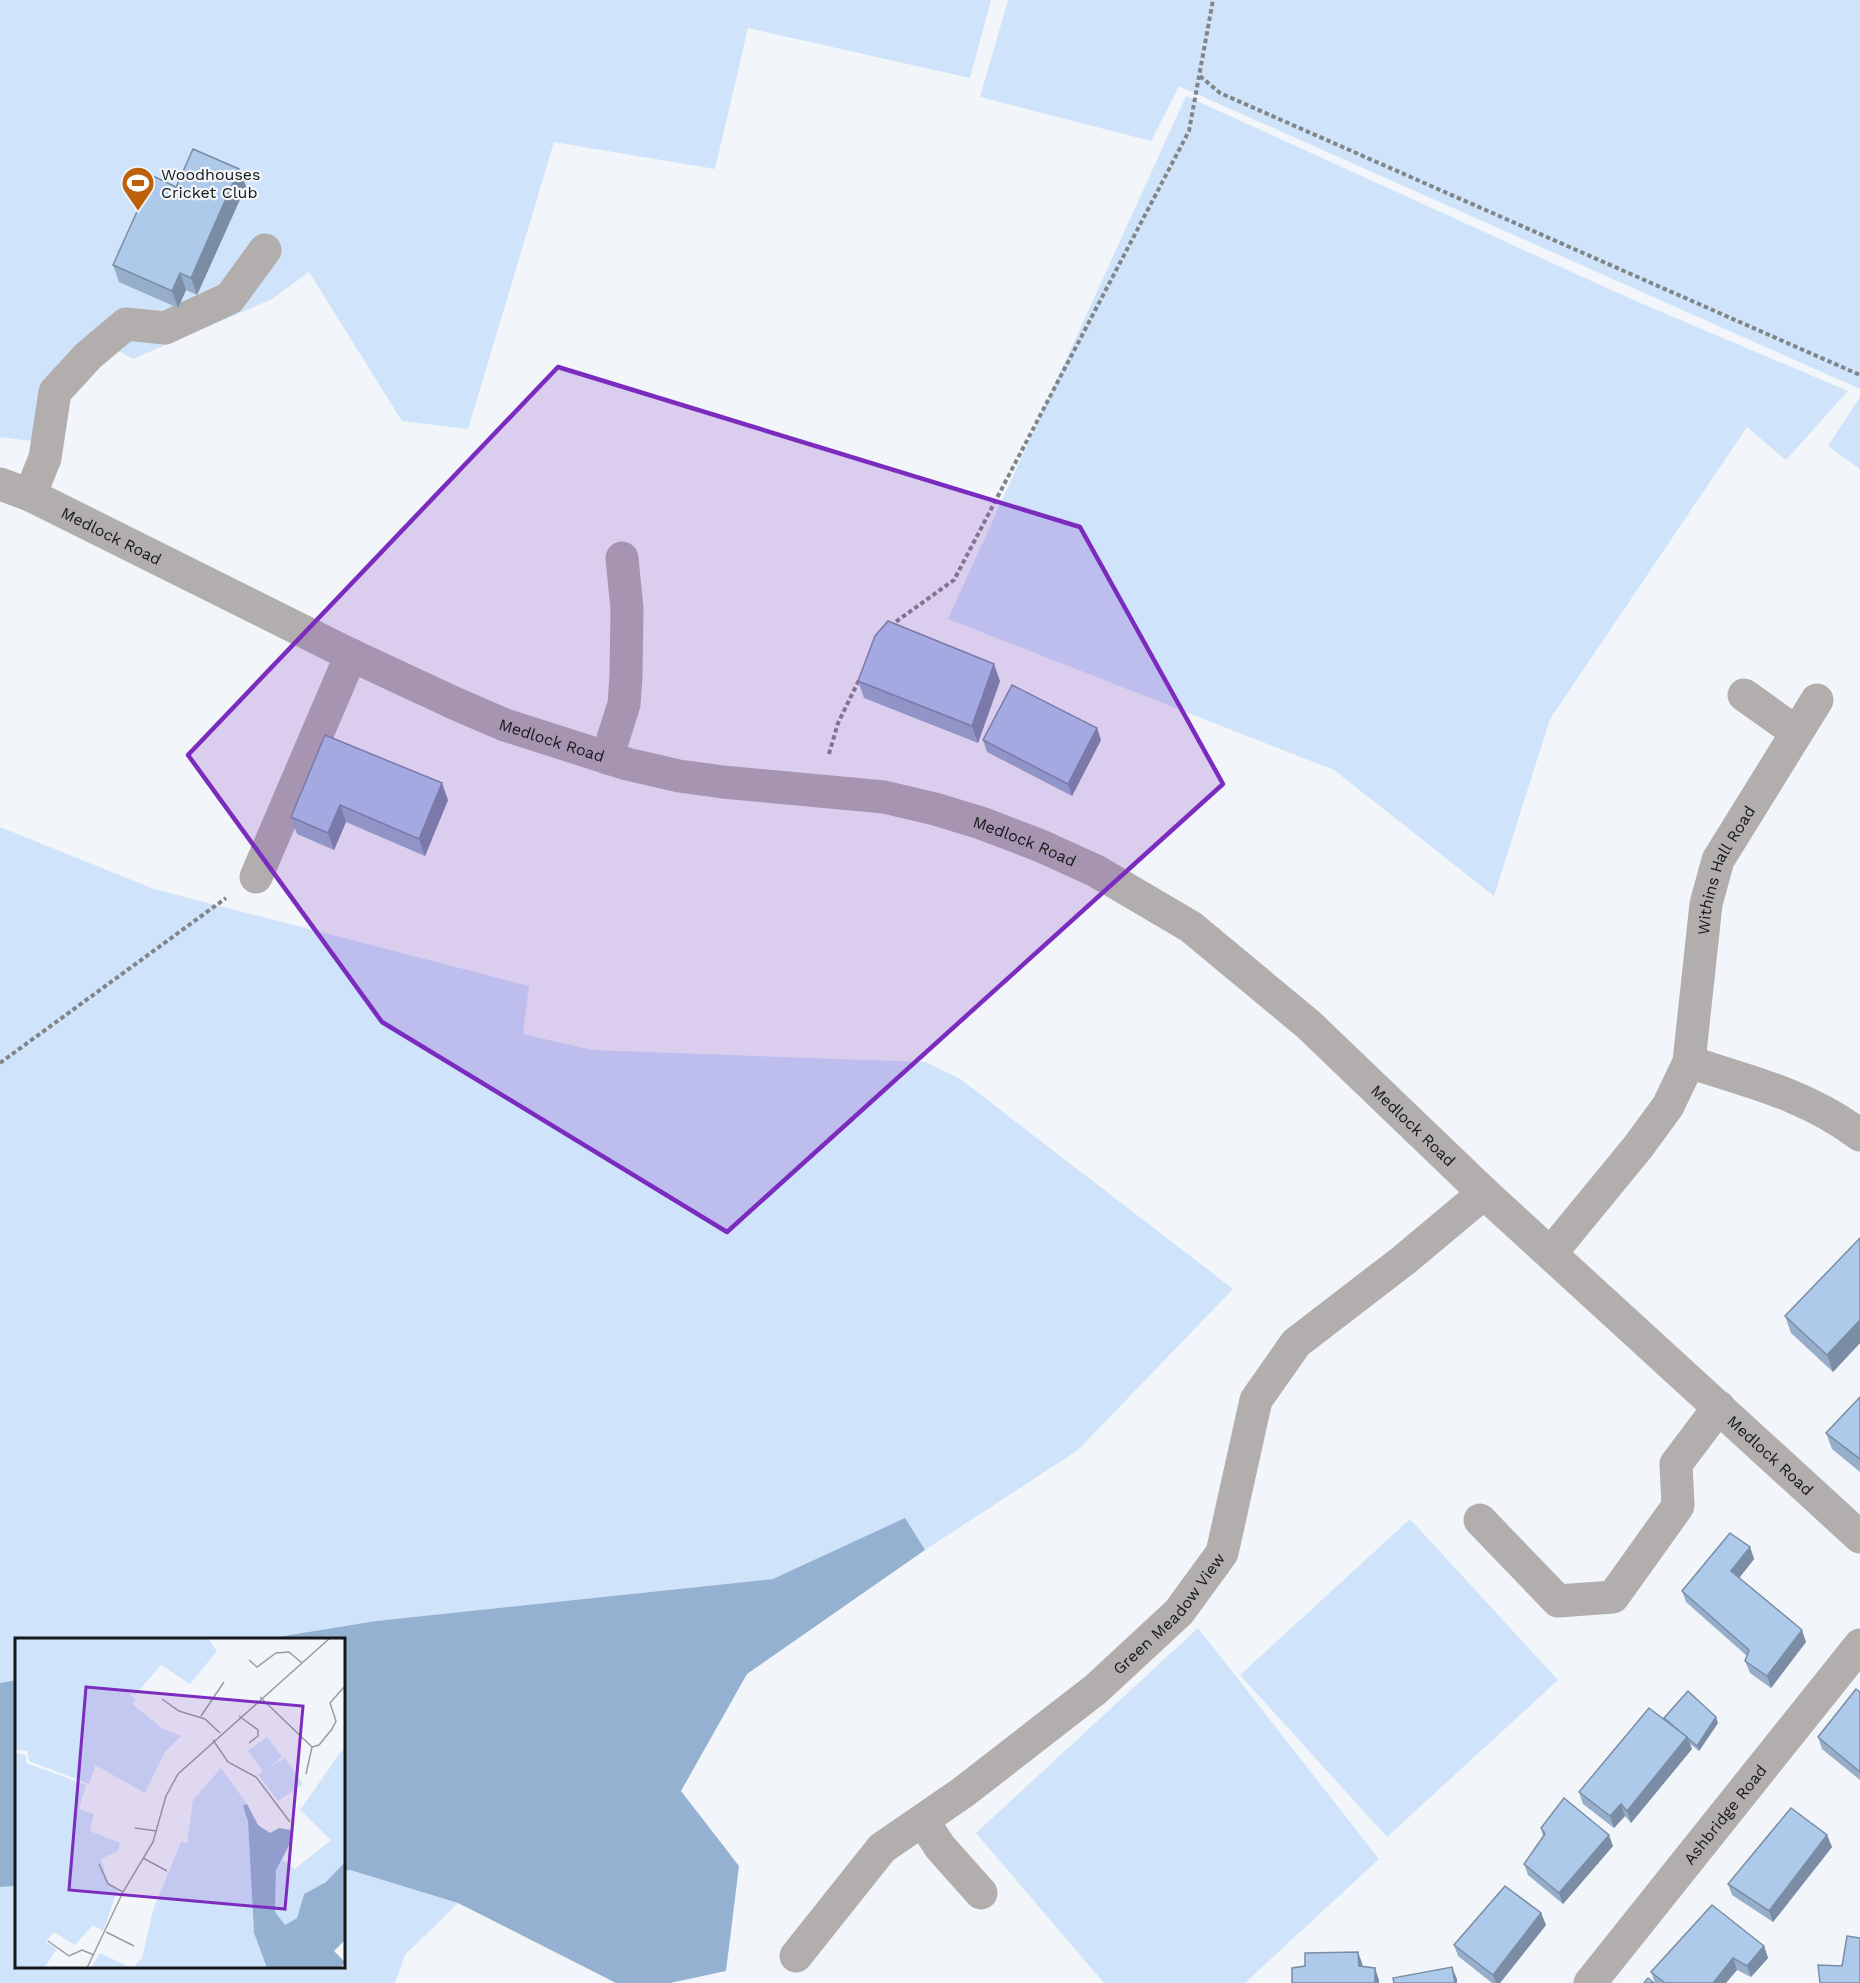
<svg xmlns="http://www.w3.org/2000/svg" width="1860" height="1983" font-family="'Work Sans',sans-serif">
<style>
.green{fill:#cfe3fa}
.forest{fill:#95b1d1}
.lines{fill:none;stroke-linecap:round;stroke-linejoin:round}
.path{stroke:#828587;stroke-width:4;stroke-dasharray:4.5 3;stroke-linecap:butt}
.minor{stroke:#b1aead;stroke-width:33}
.wall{fill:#96aec9}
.shaded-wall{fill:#7a8da4}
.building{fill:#aecaea;stroke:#7a8da4;stroke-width:1.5}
.marked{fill:#7b2cbf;fill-opacity:0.2;stroke:#7b2cbf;stroke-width:4.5;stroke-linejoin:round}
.labels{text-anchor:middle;stroke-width:4.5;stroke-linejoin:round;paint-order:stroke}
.poi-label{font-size:16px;fill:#151718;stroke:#f2f6fa;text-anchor:start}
.street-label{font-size:16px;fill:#151718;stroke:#f2f6fa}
.inset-road{fill:none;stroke:#9a9da0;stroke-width:1.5}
.view{fill:#7b2cbf;fill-opacity:0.15;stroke:#7b2cbf;stroke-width:3}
.inset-edge{fill:none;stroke:#151718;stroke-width:3}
</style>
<rect width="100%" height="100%" fill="#f2f6fa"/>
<g class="green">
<polygon points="0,0 991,0 970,78 748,28 715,169 554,142 468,429 402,421 309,272 272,299 133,359 113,348 63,388 55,444 0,437"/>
<polygon points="1008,0 1860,0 1860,389 1179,86 1151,141 980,97"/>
<polygon points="1186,96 1631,299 1848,391 1786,460 1747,427 1550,719 1494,896 1334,770 948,619"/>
<polygon points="1860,397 1860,469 1828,446"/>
<polygon points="0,827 154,889 529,986 523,1034 592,1050 925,1062 959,1078 1233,1289 1078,1450 925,1550 773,1579 376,1621 265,1639 16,1640 16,1680 0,1683"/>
<polygon points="1410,1519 1558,1680 1387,1837 1240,1675"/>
<polygon points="1198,1628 1379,1859 1245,1983 1104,1983 976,1833"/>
<polygon points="350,1870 458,1903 405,1955 395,1983 0,1983 0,1887 16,1886 16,1966 344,1966 344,1871"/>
</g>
<g class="forest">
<polygon points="905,1518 925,1550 747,1674 681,1791 739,1866 726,1971 670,1983 616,1983 458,1903 350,1870 344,1871 344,1640 265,1639 376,1621 773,1579"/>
<polygon points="16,1680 16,1886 0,1887 0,1683"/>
</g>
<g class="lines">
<g class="path">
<polyline points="1200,76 1220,93 1860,375"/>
<polyline points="890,626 954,580 1189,131 1213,0"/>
<polyline points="829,754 838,723 860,678"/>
<polyline points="0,1063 226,898"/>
</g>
<g class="minor">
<path id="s1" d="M0 484 30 495 351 655 454 703 505 725 627 764 679 776 723 782 884 797 935 809 981 823 1041 846 1096 871 1191 927 1309 1025 1484 1193 1860 1537"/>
<polyline points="30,495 45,458 55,392 88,356 126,324 165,328 230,298 265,250"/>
<polyline points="1744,695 1796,732"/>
<polyline points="607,758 624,704 626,676 627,609 622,558"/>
<polyline points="256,877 351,655"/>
<path d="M1689 1062C1751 1082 1807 1095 1860 1135"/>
<path id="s2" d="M1551 1253 1638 1147 1668 1106 1689 1062 1706 904 1718 860 1817 700"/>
<polyline points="1480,1520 1558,1601 1613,1597 1678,1506 1676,1464 1719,1407"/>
<polyline points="923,1821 940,1847 981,1893"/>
<path id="s3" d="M796 1956 882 1848 962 1793 1096 1689 1179 1612 1222 1553 1256 1400 1296 1343 1404 1260 1484 1193"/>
<path id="s4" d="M1590 1983 1860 1645"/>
</g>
</g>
<g class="wall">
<polygon points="246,186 197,295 186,290 178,308 119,282 113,265 176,187"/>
<polygon points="858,681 1000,681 978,743 864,698"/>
<polygon points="325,735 448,800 425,856 346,822 334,850 297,834 291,817"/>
<polygon points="983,740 1101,740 1072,796 987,752"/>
<polygon points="1860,1238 1860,1343 1833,1372 1791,1333 1785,1316"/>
<polygon points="1860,1397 1860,1472 1832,1449 1826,1433"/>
<polygon points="1750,1547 1754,1559 1739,1578 1806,1642 1771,1688 1750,1673 1745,1661 1747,1656 1686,1602 1682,1591"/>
<polygon points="1860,1692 1860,1780 1822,1749 1818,1737"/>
<polygon points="1664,1718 1718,1723 1699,1751 1690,1744 1692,1749 1631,1823 1625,1816 1614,1828 1583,1804 1579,1792 1665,1720"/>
<polygon points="1541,1828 1613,1846 1563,1904 1528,1875 1524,1864 1543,1836"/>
<polygon points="1827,1835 1832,1847 1773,1922 1732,1895 1728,1884"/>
<polygon points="1541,1913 1546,1925 1500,1983 1492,1983 1458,1956 1454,1945"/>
<polygon points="1764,1946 1768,1958 1751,1977 1737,1970 1726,1983 1655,1983 1651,1972"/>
</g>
<g class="shaded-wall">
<polygon points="239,169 246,186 197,295 191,278"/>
<polygon points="180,273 186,290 178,308 172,291"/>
<polygon points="994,664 1000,681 978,743 972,726"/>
<polygon points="1097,728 1101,740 1072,796 1068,784"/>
<polygon points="442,783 448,800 425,856 419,839"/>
<polygon points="340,805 346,822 334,850 328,833"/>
<polygon points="1860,1320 1860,1343 1833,1372 1827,1355"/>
<polygon points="1750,1547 1754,1559 1736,1582 1731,1571"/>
<polygon points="1802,1630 1806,1642 1771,1688 1767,1676"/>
<polygon points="1716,1717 1718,1723 1699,1751 1697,1746"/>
<polygon points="1687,1737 1692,1749 1631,1823 1627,1811"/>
<polygon points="1621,1804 1625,1816 1614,1828 1610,1816"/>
<polygon points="1609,1835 1613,1846 1563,1904 1559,1893"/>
<polygon points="1827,1835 1832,1847 1773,1922 1769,1911"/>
<polygon points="1541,1913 1546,1925 1500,1983 1496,1983 1493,1975"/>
<polygon points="1764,1946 1768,1958 1751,1977 1747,1966"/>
<polygon points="1358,1952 1362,1963 1364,1977 1359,1966"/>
<polygon points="1733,1958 1737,1970 1726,1983 1713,1983"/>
<polygon points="1452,1967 1457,1979 1457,1983 1455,1983"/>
<polygon points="1375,1968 1379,1980 1379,1983 1375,1983"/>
</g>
<g class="building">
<polygon points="193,149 239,169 191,278 180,273 172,291 113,265 153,176 176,187"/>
<polygon points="888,621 994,664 972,726 858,681 875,636"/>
<polygon points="1012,685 1097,728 1068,784 983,740"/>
<polygon points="325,735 442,783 419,839 340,805 328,833 291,817"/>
<polygon points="1860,1238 1860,1320 1827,1355 1785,1316"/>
<polygon points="1860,1397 1860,1459 1826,1433"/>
<polygon points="1730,1533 1750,1547 1731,1571 1802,1630 1767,1676 1745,1661 1749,1650 1682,1591"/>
<polygon points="1856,1689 1860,1692 1860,1772 1818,1737"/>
<polygon points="1688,1691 1716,1717 1697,1746 1664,1718"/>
<polygon points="1649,1708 1687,1737 1627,1811 1621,1804 1610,1816 1579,1792"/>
<polygon points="1564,1798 1609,1835 1559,1893 1524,1864 1545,1834 1541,1828"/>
<polygon points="1791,1808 1827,1835 1769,1911 1728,1884"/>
<polygon points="1505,1886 1541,1913 1493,1975 1454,1945"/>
<polygon points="1712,1905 1764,1946 1747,1966 1733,1958 1713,1983 1665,1983 1651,1972"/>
<polygon points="1847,1936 1860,1938 1860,1983 1820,1983 1818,1965 1842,1966"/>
<polygon points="1358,1952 1359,1966 1375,1968 1375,1983 1292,1983 1292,1968 1305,1966 1305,1953"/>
<polygon points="1452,1967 1455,1983 1394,1983 1393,1978"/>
<polygon points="1648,1978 1654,1983 1644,1983"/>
</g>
<path class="marked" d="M558 367 1080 527 1223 784 727 1232 382 1022 188 755Z"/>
<defs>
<g id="stadium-pin" transform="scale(1.725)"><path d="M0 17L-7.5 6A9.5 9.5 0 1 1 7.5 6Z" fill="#bc600b" stroke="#f2f6fa"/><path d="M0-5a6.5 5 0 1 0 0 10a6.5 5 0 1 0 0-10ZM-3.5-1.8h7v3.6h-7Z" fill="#fff"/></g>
</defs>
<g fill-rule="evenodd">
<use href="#stadium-pin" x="138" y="183"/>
</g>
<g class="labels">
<g class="poi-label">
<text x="161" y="180">Woodhouses<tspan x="161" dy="18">Cricket Club</tspan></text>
</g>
<g class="street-label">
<text dy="6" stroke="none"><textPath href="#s1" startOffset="123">Medlock Road</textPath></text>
<text dy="6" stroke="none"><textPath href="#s1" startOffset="609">Medlock Road</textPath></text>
<text dy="6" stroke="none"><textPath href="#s1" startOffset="1095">Medlock Road</textPath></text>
<text dy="6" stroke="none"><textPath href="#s2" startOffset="434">Withins Hall Road</textPath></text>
<text dy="6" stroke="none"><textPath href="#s1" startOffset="1581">Medlock Road</textPath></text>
<text dy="6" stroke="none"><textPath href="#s1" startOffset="2067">Medlock Road</textPath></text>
<text dy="6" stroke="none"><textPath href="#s3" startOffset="510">Green Meadow View</textPath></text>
<text dy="6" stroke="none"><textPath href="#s4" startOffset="216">Ashbridge Road</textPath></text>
</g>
</g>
<g transform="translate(15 1638)">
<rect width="330" height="330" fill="#f2f6fa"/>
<path d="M0 0H193L202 13 175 46 146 27 120 57 113 54 121 62 117 66 147 90 166 98 150 114 130 155 75 124 80 128 74 146 14 123 12 113 0 112ZM252 99 267 119 254 129 270 120 288 146 263 163 243 137 248 133 233 113ZM330 108V224L311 244 289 256 282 280 270 288 260 274 261 232 266 221 280 231 316 202 285 172ZM0 115 11 117V125L71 147 64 171 79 176 75 193 105 205 103 213 86 221 93 244 103 251 88 293 78 287 60 307 39 294 31 304 42 311 29 330H0ZM206 130 232 166 239 295 252 330H118L127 320 138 272 166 204 172 205 178 162ZM85 315 116 330H76Z" fill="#cfe3fa"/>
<path d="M232 166 243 187 255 195 264 190 276 192 277 202 261 232 260 274 270 287 282 280 289 256 311 244 330 224V302L319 313 330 324 325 330H252L239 295 233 183 228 168Z" fill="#95b1d1"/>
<path class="inset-road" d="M234 22 242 29 261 15 274 14 287 25M245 59 297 109M147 61 164 73 190 81 205 95M186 78 209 44M224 78 243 92V98L234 105M198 102 213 124 241 139 275 184M297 109 304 107 317 91 321 83 315 65 330 48M291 136 297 109M120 190 142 193M128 220 152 233M84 226 93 246 108 254M91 294 119 308M33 303 54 318 67 312 79 317M72 330 108 254 138 204 151 158 163 136 315 0"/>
<path class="view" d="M71 49 288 68 270 271 54 252Z"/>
<rect width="330" height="330" class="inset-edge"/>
</g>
</svg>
